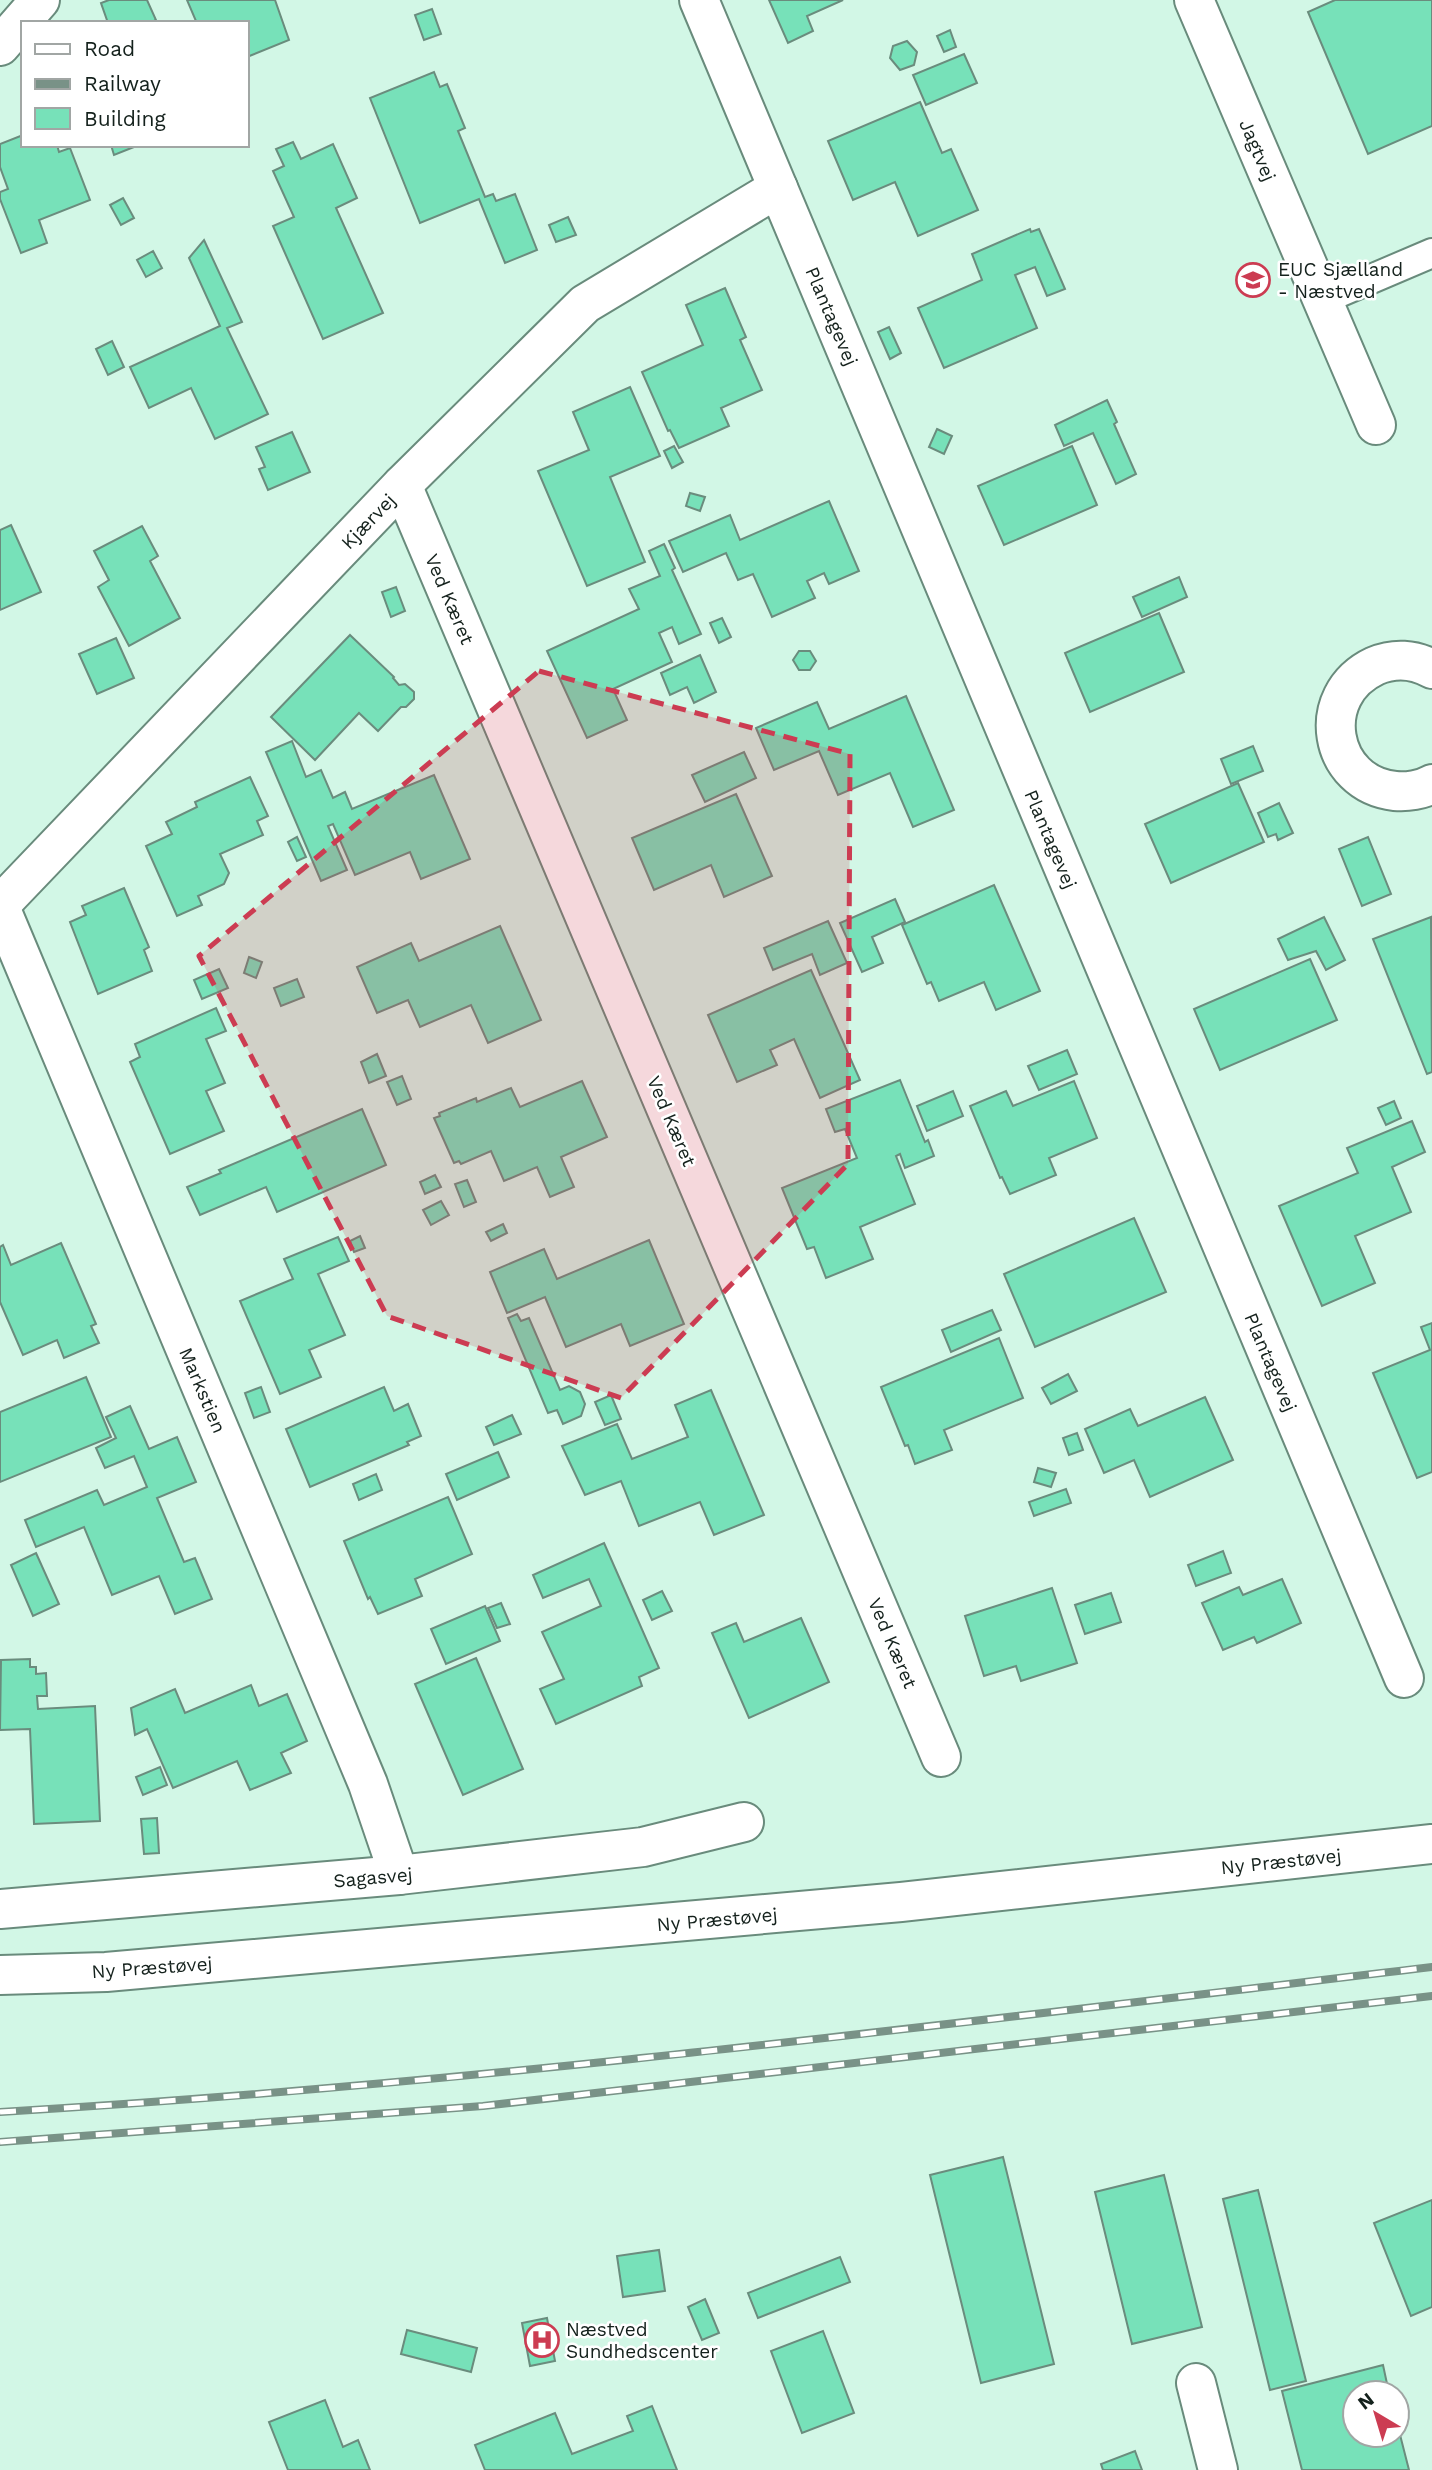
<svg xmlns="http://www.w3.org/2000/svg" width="1432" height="2470" font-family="'Work Sans',sans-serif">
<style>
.building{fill:#77e1b9;stroke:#6a8c7d;stroke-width:2}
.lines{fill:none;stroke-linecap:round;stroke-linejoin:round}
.lane-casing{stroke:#698b7c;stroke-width:32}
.street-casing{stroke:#698b7c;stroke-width:42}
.secondary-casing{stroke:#698b7c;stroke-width:42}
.lane{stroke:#fff;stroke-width:28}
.street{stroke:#fff;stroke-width:38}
.secondary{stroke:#fff;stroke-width:38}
.rail-casing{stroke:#799287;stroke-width:8}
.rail{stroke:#fff;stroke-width:5;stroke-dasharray:16;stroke-linecap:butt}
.marked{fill:#cc3c52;fill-opacity:0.2;stroke:#cc3c52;stroke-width:5;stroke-dasharray:14 9;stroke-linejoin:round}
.labels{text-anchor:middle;stroke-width:5;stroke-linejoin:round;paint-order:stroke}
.street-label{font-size:19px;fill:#14211c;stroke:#fff}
.poi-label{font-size:19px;fill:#14211c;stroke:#fff;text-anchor:start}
</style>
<rect width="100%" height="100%" fill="#d2f7e6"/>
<g class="building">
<polygon points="109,0 147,0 156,20 150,23 108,23 101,3"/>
<polygon points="187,0 275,0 289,40 247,57 247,23 192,23 196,21"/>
<polygon points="769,0 843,0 807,16 813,31 788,43"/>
<polygon points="1335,0 1432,0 1432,126 1368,154 1308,12"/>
<polygon points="432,9 441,34 424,40 415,15"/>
<polygon points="950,30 956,47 944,52 937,36"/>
<polygon points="907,41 917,52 914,65 900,70 890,58 893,46"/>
<polygon points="964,54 977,83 926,105 913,75"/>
<polygon points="434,72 440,87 447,84 465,128 458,131 485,197 493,194 496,201 515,194 537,250 505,263 479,199 420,223 370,98"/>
<polygon points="920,102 942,153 951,149 978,210 918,236 895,182 853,200 828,141"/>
<polygon points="23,135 23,145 57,145 59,152 70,148 90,200 39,220 47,243 21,253 0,199 0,192 8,189 0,167 0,144"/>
<polygon points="293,142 301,159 333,144 357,198 336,208 383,313 323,339 273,226 294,217 273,171 284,166 276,149"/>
<polygon points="111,145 139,145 114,155"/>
<polygon points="123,198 134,218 121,225 110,205"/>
<polygon points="568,217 576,235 556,242 549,225"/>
<polygon points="1030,229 1031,232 1039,229 1065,289 1047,296 1035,267 1015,275 1037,328 944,368 918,308 982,280 972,254"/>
<polygon points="204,240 242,322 227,328 268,414 215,439 191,388 149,408 130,367 220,326 189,258"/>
<polygon points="153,251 162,268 146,277 137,260"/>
<polygon points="725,288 746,337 740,340 762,390 721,408 729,426 679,448 670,430 668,431 642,372 703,345 686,305"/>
<polygon points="889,327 901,353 890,359 878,332"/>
<polygon points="112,341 124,367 108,375 96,349"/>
<polygon points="630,387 660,456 610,477 645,562 587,586 538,471 589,450 573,412"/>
<polygon points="1107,400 1117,422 1114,424 1136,474 1116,484 1093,433 1064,446 1055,425"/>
<polygon points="937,429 952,436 944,454 929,447"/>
<polygon points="292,432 310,472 268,490 259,469 265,467 256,447"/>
<polygon points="674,446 683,462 672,468 664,451"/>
<polygon points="1072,446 1097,505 1004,545 978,486"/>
<polygon points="690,493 705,497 700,511 686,506"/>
<polygon points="829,501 859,571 829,584 824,573 807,581 815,598 772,617 753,574 738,580 726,553 683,572 669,541 730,515 740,540"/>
<polygon points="11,525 41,592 0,610 0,530"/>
<polygon points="142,526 158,556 150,561 180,618 129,646 98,587 109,580 94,551"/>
<polygon points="664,544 675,568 672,570 701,634 679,644 672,627 659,633 672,662 613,689 627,720 587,738 547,651 639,609 629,589 660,576 649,551"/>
<polygon points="1179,577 1187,597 1142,617 1133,597"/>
<polygon points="396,587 405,611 391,617 382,592"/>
<polygon points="1159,613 1184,672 1090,712 1065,653"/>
<polygon points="722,618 731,637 719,643 710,623"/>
<polygon points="350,635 394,677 393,678 399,685 405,684 414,692 414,699 406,707 401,707 378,731 359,713 315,760 271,717"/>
<polygon points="116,638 134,678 97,694 79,654"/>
<polygon points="799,651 810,651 816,661 810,670 799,670 793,660"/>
<polygon points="700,655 716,692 694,703 687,687 670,695 661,673"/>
<polygon points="906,696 954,810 913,827 890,773 838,795 819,751 774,770 756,728 817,702 829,729"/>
<polygon points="292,741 306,777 321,770 333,798 345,792 352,809 434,775 470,859 421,879 410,852 355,875 333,824 328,826 347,870 321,881 266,752"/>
<polygon points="1253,746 1263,771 1231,784 1221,759"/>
<polygon points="744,752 756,778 705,802 692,775"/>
<polygon points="250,777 268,816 257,821 263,835 220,854 229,873 224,884 198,896 202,905 177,916 146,846 172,834 166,822 197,807 195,802"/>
<polygon points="1238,783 1264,842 1171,883 1145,824"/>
<polygon points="736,794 772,876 724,897 711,865 654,890 632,838"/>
<polygon points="1279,803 1293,833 1278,840 1276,834 1268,837 1258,813"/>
<polygon points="297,837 306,857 297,861 288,842"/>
<polygon points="1368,837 1391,894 1362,906 1339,849"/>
<polygon points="994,885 1040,991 996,1010 984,982 939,1001 931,982 927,984 902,925"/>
<polygon points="124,888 149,947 144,950 152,971 98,994 70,922 86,915 82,906"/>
<polygon points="895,899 905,922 872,937 883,963 862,972 840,923"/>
<polygon points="1324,917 1345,960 1326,970 1316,951 1288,960 1278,939"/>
<polygon points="1431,917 1432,1072 1427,1074 1373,939"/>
<polygon points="828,921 847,963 820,975 812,954 773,970 764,948"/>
<polygon points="500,926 541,1020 488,1043 471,1005 420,1027 408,1000 377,1013 357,967 411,943 419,961"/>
<polygon points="249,957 262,962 256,978 244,973"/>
<polygon points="1310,959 1337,1020 1220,1070 1194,1009"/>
<polygon points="219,969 228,988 202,999 194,980"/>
<polygon points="811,970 860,1080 820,1098 794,1039 770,1050 777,1065 737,1082 708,1015"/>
<polygon points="297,979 304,997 281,1006 274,988"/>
<polygon points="216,1008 226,1031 206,1039 225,1083 206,1091 224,1131 170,1154 130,1062 140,1057 135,1044"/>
<polygon points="1067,1050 1077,1074 1039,1090 1028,1066"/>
<polygon points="377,1054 386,1076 369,1083 361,1062"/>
<polygon points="402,1076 411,1099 397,1105 387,1082"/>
<polygon points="900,1080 925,1142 928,1140 934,1156 905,1168 900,1154 896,1156 915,1204 860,1227 873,1259 826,1278 814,1247 807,1249 782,1188 857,1158 845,1129 835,1132 826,1109"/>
<polygon points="582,1081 607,1137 561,1157 574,1187 550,1197 537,1167 504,1181 491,1151 461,1164 459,1161 454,1163 434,1118 440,1116 439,1113 476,1098 477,1102 511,1088 520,1107"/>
<polygon points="1074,1081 1097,1138 1049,1158 1056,1175 1010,1194 1002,1177 1000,1178 970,1106 1006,1091 1013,1106"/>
<polygon points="953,1091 963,1116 927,1131 917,1106"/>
<polygon points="1394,1101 1401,1118 1386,1125 1378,1108"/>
<polygon points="362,1109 386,1165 277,1212 266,1187 200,1215 187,1187 221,1173 219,1170"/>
<polygon points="1412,1121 1425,1152 1392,1167 1411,1212 1355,1236 1375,1283 1322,1306 1279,1206 1358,1173 1347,1148"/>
<polygon points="435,1175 441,1187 425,1194 420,1182"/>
<polygon points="467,1180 476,1202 464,1207 455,1184"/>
<polygon points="441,1201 449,1215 431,1225 423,1210"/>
<polygon points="1134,1218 1166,1292 1035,1347 1004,1274"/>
<polygon points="503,1224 507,1233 491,1241 486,1232"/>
<polygon points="360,1236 365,1248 354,1252 350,1241"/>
<polygon points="338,1237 349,1261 318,1274 345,1335 309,1350 321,1377 280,1394 240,1301 293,1279 284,1259"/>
<polygon points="649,1240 684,1324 630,1346 621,1324 566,1347 545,1297 507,1313 490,1272 544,1249 557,1279"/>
<polygon points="61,1243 96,1324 91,1326 99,1343 64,1358 57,1340 23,1355 0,1302 0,1247 3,1245 11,1265"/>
<polygon points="992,1310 1001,1330 951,1352 942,1330"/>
<polygon points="517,1314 521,1321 529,1318 560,1390 569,1386 580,1392 585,1404 581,1416 563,1424 557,1410 548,1413 508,1318"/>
<polygon points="1432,1323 1432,1472 1417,1478 1373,1373 1430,1350 1421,1327"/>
<polygon points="999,1338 1023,1398 944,1430 952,1450 915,1464 908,1445 905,1446 881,1387"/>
<polygon points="1068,1374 1077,1391 1051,1404 1042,1388"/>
<polygon points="86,1377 111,1437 0,1482 0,1412"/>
<polygon points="261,1387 270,1412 254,1418 245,1393"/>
<polygon points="384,1387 394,1411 408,1404 421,1436 407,1442 409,1445 310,1487 286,1429"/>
<polygon points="711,1390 764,1515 714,1535 700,1502 639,1526 621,1481 585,1495 562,1446 617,1424 632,1459 688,1437 675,1405"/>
<polygon points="611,1395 621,1419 605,1425 595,1402"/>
<polygon points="1205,1397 1233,1460 1150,1497 1134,1460 1104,1473 1085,1429 1130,1409 1138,1426"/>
<polygon points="130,1406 149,1449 177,1437 196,1482 157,1498 184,1562 195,1558 212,1599 175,1614 159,1576 112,1595 84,1527 36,1547 25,1520 97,1490 104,1505 147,1487 134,1456 105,1468 96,1448 116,1438 106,1417"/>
<polygon points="512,1415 521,1434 494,1445 486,1427"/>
<polygon points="1077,1433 1083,1450 1069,1455 1063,1438"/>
<polygon points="498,1452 509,1477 457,1500 446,1474"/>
<polygon points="1038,1468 1056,1473 1051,1487 1034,1482"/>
<polygon points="376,1474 382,1490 359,1500 353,1484"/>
<polygon points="1066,1489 1071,1503 1034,1516 1029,1502"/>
<polygon points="448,1497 472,1554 415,1579 422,1596 378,1614 370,1597 368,1599 344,1541"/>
<polygon points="604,1543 659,1668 639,1677 642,1686 556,1724 540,1689 564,1679 542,1632 601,1606 589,1579 543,1598 533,1575"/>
<polygon points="1223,1551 1231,1573 1196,1586 1188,1565"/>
<polygon points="36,1553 59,1604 33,1616 11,1565"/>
<polygon points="1282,1579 1301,1623 1257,1643 1254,1637 1223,1650 1202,1603 1239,1587 1243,1595"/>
<polygon points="1052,1588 1077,1663 1021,1681 1016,1666 984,1676 965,1616"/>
<polygon points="662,1591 672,1611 652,1620 643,1600"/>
<polygon points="1111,1593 1121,1622 1085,1634 1075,1605"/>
<polygon points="501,1603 510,1624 497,1628 488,1608"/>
<polygon points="485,1606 500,1641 446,1664 431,1629"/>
<polygon points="801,1618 829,1682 749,1718 712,1633 736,1623 744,1642"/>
<polygon points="476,1658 523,1769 463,1795 415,1684"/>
<polygon points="30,1659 30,1667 36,1667 36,1674 46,1673 47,1696 37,1696 38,1709 95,1706 100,1821 34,1824 30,1729 0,1730 1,1660"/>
<polygon points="251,1685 259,1706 287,1694 307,1741 281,1753 291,1773 250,1790 237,1761 173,1788 147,1729 135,1735 131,1708 175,1689 185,1713"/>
<polygon points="160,1767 167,1785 143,1795 136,1777"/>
<polygon points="157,1818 159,1853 144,1854 141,1819"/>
<polygon points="1003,2157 1054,2364 981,2383 930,2175"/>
<polygon points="1164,2175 1202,2327 1132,2344 1095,2192"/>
<polygon points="1258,2190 1306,2381 1270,2390 1223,2199"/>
<polygon points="1432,2200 1432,2307 1411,2316 1374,2223"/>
<polygon points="659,2250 665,2291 623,2297 617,2256"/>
<polygon points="840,2257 850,2282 758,2318 748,2293"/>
<polygon points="705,2299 719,2333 702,2340 688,2307"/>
<polygon points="547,2318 555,2361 530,2366 522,2323"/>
<polygon points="407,2330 477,2348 471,2372 401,2354"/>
<polygon points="823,2331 854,2413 802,2433 771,2351"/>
<polygon points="1383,2365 1389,2393 1355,2393 1355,2435 1397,2435 1397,2423 1409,2470 1302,2470 1282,2391"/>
<polygon points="325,2400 343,2447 358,2440 370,2470 288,2470 269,2422"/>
<polygon points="652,2406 677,2470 485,2470 475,2445 555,2413 572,2454 633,2431 627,2416"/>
<polygon points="1135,2451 1142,2470 1103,2470 1101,2464"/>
</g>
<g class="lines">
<g class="lane-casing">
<polyline id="lane" points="1322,300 1432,253"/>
</g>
<g class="street-casing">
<g id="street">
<polyline points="699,0 1404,1678"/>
<polyline points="1194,0 1376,425"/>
<polyline points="0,46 40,0"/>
<polyline points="402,485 941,1757"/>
<path d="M1432 669C1414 659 1394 658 1375 666 1313 695 1328 784 1395 791 1407 792 1422 790 1432 784"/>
<polyline points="0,905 402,485 585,304 778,188"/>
<polyline points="0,907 368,1784 399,1875"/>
<polyline points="0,1909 399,1875 643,1847 744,1822"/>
<polyline points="1196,2383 1218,2470"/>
</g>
</g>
<g class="secondary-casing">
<polyline id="secondary" points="0,1975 106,1972 901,1902 1432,1844"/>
</g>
<use href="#lane" class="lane"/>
<use href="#street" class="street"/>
<use href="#secondary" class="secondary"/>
<g class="rail-casing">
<g id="rail">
<path d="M0 2112C479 2084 956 2023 1432 1967"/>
<polyline points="0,2142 483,2106 1432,1996"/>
</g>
</g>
<use href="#rail" class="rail"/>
</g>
<path class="marked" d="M539 671 850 754 848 1164 621 1398 387 1316 199 956Z"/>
<defs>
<g id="school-ring" transform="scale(1.75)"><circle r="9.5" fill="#fff" stroke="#cc3c52" stroke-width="1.5"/><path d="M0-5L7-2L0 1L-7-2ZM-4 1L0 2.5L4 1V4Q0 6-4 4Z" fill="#cc3c52"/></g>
<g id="hospital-ring" transform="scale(1.75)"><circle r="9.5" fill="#fff" stroke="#cc3c52" stroke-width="1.5"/><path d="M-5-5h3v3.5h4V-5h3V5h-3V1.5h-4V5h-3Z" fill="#cc3c52"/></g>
</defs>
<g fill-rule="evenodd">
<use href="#school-ring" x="1253" y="280"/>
<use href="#hospital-ring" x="542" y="2340"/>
</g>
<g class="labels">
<g class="street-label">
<text transform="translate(1258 150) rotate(67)" y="7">Jagtvej</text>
<text transform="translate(832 316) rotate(67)" y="7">Plantagevej</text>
<text transform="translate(368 521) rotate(-46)" y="7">Kjærvej</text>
<text transform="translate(450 599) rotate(67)" y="7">Ved Kæret</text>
<text transform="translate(1051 839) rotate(67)" y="7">Plantagevej</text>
<text transform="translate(672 1121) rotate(67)" y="7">Ved Kæret</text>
<text transform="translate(1271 1362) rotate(67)" y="7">Plantagevej</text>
<text transform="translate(203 1390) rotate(67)" y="7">Markstien</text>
<text transform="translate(893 1643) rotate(67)" y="7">Ved Kæret</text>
<text transform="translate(1281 1861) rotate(-6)" y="7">Ny Præstøvej</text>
<text transform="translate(373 1877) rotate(-5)" y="7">Sagasvej</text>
<text transform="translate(717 1919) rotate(-5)" y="7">Ny Præstøvej</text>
<text transform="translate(152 1967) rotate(-4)" y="7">Ny Præstøvej</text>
</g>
<g class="poi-label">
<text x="1278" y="276">EUC Sjælland<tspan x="1278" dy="22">- Næstved</tspan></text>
<text x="566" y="2336">Næstved<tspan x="566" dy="22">Sundhedscenter</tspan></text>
</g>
</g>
<rect x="21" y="21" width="228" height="126" fill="#ffffff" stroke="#a1a6a4" stroke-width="2"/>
<rect x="35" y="44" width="35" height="10" fill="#ffffff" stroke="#a1a6a4" stroke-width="2"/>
<text x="84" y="56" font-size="21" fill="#14211c">Road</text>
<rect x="35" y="79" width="35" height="10" fill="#799287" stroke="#a1a6a4" stroke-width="2"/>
<text x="84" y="91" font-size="21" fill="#14211c">Railway</text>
<rect x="35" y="108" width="35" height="21" fill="#77e1b9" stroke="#a1a6a4" stroke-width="2"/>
<text x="84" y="126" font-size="21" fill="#14211c">Building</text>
<g transform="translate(1376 2414) rotate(322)"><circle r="33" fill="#ffffff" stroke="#a1a6a4" stroke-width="2"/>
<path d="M0-5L12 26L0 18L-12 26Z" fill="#cc3c52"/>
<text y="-10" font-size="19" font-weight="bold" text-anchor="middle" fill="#14211c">N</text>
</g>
</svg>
